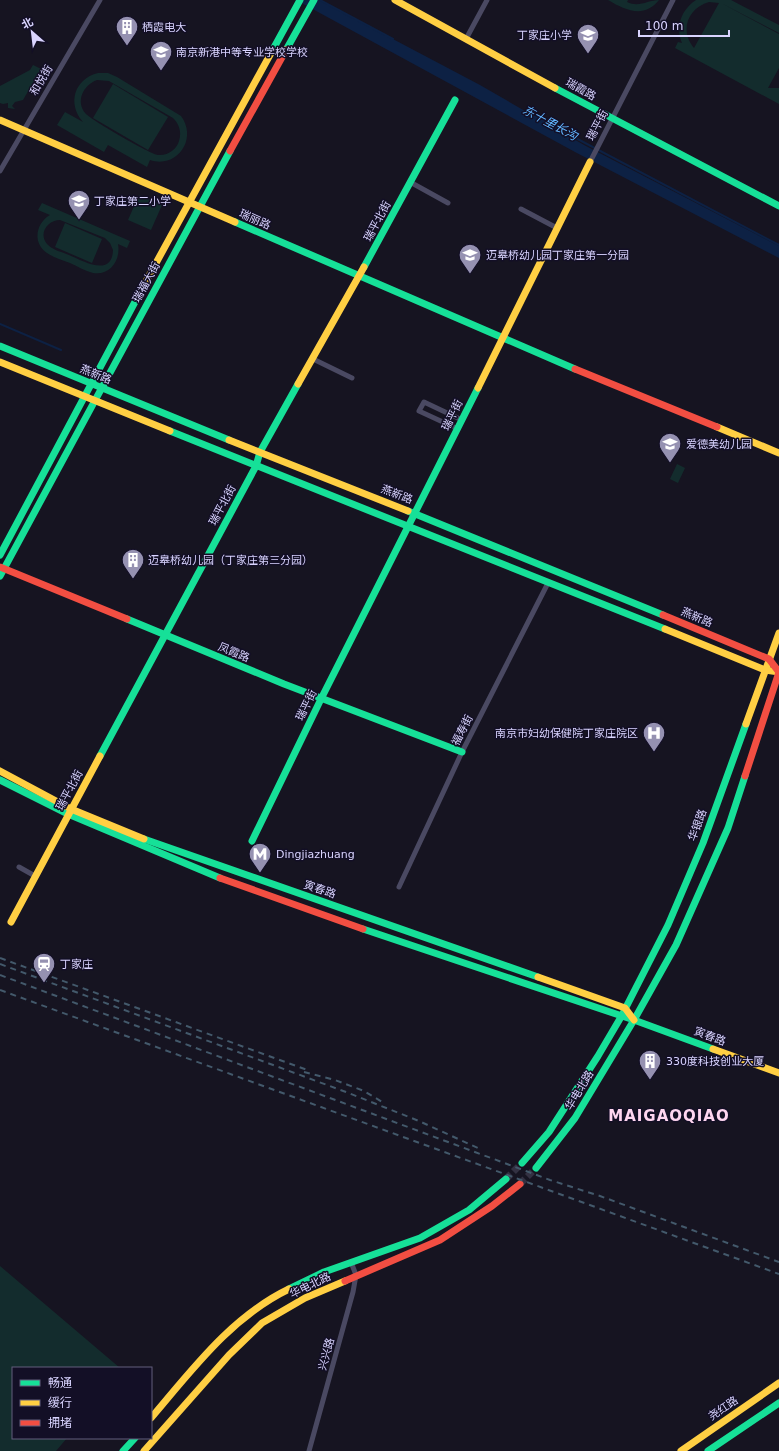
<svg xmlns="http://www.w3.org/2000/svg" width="779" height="1451" font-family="'DejaVu Sans','Noto Sans SC',sans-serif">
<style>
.green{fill:#132c2d;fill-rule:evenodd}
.water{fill:#0d2144}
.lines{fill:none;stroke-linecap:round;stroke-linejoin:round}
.stream{stroke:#0d2144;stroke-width:2}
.secondary-tunnel{stroke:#333142;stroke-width:7;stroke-dasharray:7 3.5;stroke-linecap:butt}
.street{stroke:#4a4962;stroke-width:5}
.fast{stroke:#16e098;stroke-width:7}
.slow{stroke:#ffcf43;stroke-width:7}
.jam{stroke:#f24e42;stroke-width:7}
.rail{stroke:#43596b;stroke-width:2;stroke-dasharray:6 5;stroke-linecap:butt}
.labels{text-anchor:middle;stroke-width:3;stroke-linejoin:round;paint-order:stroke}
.poi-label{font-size:11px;fill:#d9d4ff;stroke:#130f26;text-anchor:start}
.street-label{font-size:11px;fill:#d9d4ff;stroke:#130f26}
.water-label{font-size:12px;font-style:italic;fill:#62b6ff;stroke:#130f26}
.district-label{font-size:15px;font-weight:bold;letter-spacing:1px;fill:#ffd6f0;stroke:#130f26}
</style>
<rect width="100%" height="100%" fill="#161421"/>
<g class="green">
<path d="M608 0H628L627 2C639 8 648 0 659 0 644 19 625 10 608 0Z"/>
<path d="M696 0H731L779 25V33L721 3 779 34V68L768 88H779V104L675 48 678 42 682 43C675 27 681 10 696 0ZM709 2 719 3 694 48C679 30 688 8 709 2Z"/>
<polygon points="33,65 41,69 23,100 15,102 12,106 15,109 8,108 8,103 3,104 0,103 0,86 30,70"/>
<path d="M98 73H108L117 77 181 116C198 139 177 169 150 160L147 167 108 145 104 152 57 125 65 112 83 122C67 104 74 79 98 73ZM97 80 109 81 173 118C179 124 182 132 179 141 177 149 168 156 158 155 150 154 93 121 86 114 75 102 83 85 97 80Z"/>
<polygon points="113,84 168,117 148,150 93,118"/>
<polygon points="139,195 162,205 151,230 128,220"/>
<path d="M42 203 130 241 127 248 118 244C121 260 110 276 93 273 85 271 77 266 70 263 62 260 54 258 47 253 32 243 36 223 50 215L38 210ZM60 220 105 238 110 243 113 250C112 278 83 261 69 255 62 252 52 250 47 244 38 233 48 220 60 220Z"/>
<polygon points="65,223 102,239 92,263 55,247"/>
<polygon points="677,464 685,468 678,483 670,479"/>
<polygon points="0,1266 120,1368 13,1368 13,1438 67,1438 56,1451 0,1451"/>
</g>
<polygon class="water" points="296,0 319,0 480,85 584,145 779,246 779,258 575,152"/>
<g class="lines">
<g class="stream">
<polyline points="320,0 393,39"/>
<polyline points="532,115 779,245"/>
<polyline points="0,324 61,350"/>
</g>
<g class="secondary-tunnel">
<polyline points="506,1179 522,1163"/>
<polyline points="520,1184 536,1168"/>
</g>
<g class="street">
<polyline points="466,39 487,0"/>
<polyline points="590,162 673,0"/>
<polyline points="0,171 100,0"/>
<polyline points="410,182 448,203"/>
<polyline points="521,209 557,228"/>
<polyline points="313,359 352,378"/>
<polyline points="458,429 419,411 424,402 462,420"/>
<polyline points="19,867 35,876"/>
<polyline points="399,887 462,752 548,583"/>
<polyline points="309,1451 353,1292 356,1275 351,1262"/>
</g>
<g class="fast">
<polyline points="286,50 314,0"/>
<polyline points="271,53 300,0"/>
<polyline points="555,88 779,206"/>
<polyline points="235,222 575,369"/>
<polyline points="364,267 455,100"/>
<polyline points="0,346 229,440"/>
<polyline points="170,431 665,629"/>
<polyline points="408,511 663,615"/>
<polyline points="0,555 144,285"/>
<polyline points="0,576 230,151"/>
<polyline points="127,619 284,684 462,752"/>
<polyline points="100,756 256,466 260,452 298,384"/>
<polyline points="0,780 68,814 220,878"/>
<polyline points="144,839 538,977"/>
<polyline points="252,841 321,699 478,388"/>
<polyline points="363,929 634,1020 713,1049"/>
<polyline points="522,1163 549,1132 598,1056 621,1017 668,925 703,843 746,724"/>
<polyline points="536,1168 575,1118 634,1020 676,945 728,828 745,776"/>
<polyline points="289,1289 324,1272 420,1238 469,1210 506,1179"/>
<polyline points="123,1451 135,1438"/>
<polyline points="708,1451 779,1403"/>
</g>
<g class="slow">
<polyline points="395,0 555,88"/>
<polyline points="0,120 235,222"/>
<polyline points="144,285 271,53"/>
<polyline points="0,362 170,431"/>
<polyline points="298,384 364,267"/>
<polyline points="478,388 590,162"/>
<polyline points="717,427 779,453"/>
<polyline points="229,440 408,511"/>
<polyline points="665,629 765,670 779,672"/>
<polyline points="746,724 779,633"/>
<polyline points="0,771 71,809 144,839"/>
<polyline points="11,922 100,756"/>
<polyline points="538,977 625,1008 634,1020"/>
<polyline points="713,1049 779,1073"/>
<path d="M151 1418C192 1370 231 1317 289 1289"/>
<polyline points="144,1451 229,1355 262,1323 305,1298 345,1281"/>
<polyline points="681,1451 779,1383"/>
</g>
<g class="jam">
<polyline points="230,151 286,50"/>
<polyline points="575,369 717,427"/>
<polyline points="0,567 127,619"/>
<polyline points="663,615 769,659 779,672"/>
<polyline points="745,776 779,672"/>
<polyline points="220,878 363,929"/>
<polyline points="345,1281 440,1240 492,1206 520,1184"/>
</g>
<g class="rail">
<polyline points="0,958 310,1071"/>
<polyline points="0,964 346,1092 419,1121 480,1149"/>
<polyline points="0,975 550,1180 600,1196 779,1262"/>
<polyline points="0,990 779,1274"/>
<polyline points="304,1072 335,1080 364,1091 384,1103"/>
</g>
</g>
<defs>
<g id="building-pin" transform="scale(1.15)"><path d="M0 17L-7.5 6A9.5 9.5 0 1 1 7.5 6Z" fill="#9591b1" stroke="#130f26"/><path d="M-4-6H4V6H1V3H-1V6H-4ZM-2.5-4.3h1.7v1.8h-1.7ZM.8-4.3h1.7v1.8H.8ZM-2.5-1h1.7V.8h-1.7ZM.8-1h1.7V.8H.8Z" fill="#fff"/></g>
<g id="school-pin" transform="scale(1.15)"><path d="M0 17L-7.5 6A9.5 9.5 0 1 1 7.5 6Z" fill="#9591b1" stroke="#130f26"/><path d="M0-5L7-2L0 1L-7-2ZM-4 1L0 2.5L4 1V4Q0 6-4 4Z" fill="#fff"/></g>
<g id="hospital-pin" transform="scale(1.15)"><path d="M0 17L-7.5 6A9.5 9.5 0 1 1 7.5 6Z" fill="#9591b1" stroke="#130f26"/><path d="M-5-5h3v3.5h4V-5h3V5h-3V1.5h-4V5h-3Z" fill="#fff"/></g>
<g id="metro-pin" transform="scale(1.15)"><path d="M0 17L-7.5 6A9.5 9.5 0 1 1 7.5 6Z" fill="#9591b1" stroke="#130f26"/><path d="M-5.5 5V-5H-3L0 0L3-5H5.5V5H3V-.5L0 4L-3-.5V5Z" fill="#fff"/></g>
<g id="station-pin" transform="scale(1.15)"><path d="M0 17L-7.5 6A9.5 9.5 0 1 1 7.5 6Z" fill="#9591b1" stroke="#130f26"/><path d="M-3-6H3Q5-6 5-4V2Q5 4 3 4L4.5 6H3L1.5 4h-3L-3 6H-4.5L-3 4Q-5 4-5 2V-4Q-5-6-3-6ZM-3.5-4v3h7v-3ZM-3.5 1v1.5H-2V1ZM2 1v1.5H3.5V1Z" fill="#fff"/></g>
</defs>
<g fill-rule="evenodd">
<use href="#building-pin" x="127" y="27"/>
<use href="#school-pin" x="588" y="35"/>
<use href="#school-pin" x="161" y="52"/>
<use href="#school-pin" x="79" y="201"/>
<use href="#school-pin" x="470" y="255"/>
<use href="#school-pin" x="670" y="444"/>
<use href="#building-pin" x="133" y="560"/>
<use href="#hospital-pin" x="654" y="733"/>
<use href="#metro-pin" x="260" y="854"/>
<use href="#station-pin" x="44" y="964"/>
<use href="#building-pin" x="650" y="1061"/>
</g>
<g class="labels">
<g class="poi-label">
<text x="142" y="31">栖霞电大</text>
<text x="572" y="39" text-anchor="end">丁家庄小学</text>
<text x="176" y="56">南京新港中等专业学校学校</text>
<text x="94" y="205">丁家庄第二小学</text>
<text x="486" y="259">迈皋桥幼儿园丁家庄第一分园</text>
<text x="686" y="448">爱德美幼儿园</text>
<text x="148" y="564">迈皋桥幼儿园（丁家庄第三分园）</text>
<text x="638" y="737" text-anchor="end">南京市妇幼保健院丁家庄院区</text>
<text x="276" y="858">Dingjiazhuang</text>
<text x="60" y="968">丁家庄</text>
<text x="666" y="1065">330度科技创业大厦</text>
</g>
<g class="street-label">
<text transform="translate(41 80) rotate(-59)" y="4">和悦街</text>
<text transform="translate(581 89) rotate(29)" y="4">瑞霞路</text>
<text transform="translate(597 125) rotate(-62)" y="4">瑞平街</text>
<text transform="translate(255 219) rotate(24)" y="4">瑞丽路</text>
<text transform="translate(377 221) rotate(-62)" y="4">瑞平北街</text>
<text transform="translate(146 282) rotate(-61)" y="4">瑞福大街</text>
<text transform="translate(96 374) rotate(22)" y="4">燕新路</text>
<text transform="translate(452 415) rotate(-64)" y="4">瑞平街</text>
<text transform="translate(397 494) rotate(21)" y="4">燕新路</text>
<text transform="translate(222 505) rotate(-62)" y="4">瑞平北街</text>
<text transform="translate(697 617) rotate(23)" y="4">燕新路</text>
<text transform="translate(234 652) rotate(22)" y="4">凤霞路</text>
<text transform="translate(306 705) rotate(-64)" y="4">瑞平街</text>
<text transform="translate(462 730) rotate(-63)" y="4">福寿街</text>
<text transform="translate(69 790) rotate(-62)" y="4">瑞平北街</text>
<text transform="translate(697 825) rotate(-70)" y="4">华银路</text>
<text transform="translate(320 889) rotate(19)" y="4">寅春路</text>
<text transform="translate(710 1036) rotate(20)" y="4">寅春路</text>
<text transform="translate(579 1090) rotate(-59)" y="4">华电北路</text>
<text transform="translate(310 1285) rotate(-26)" y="4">华电北路</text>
<text transform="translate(326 1354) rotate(-75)" y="4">兴兴路</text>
<text transform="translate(723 1408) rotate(-34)" y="4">尧红路</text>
</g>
<g class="water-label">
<text transform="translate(550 123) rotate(28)" y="4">东十里长沟</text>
</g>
<g class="district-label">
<text x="669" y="1121">MAIGAOQIAO</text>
</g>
</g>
<rect x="12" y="1367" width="140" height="72" fill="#130f26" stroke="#625e7d"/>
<rect x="20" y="1380" width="20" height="6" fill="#16e098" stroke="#625e7d"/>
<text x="48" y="1387" font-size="12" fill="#d9d4ff">畅通</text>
<rect x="20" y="1400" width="20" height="6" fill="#ffcf43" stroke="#625e7d"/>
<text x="48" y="1407" font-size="12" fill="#d9d4ff">缓行</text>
<rect x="20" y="1420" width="20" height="6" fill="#f24e42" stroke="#625e7d"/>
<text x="48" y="1427" font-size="12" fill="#d9d4ff">拥堵</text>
<g transform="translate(32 32) rotate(332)" stroke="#130f26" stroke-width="3" paint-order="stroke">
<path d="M0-3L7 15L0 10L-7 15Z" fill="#d9d4ff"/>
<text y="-6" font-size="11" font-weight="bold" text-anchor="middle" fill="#d9d4ff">北</text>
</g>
<path d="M639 30v6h90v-6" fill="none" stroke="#d9d4ff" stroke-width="2"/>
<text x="645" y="30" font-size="12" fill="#d9d4ff" stroke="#130f26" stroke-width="3" paint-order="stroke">100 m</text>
</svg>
